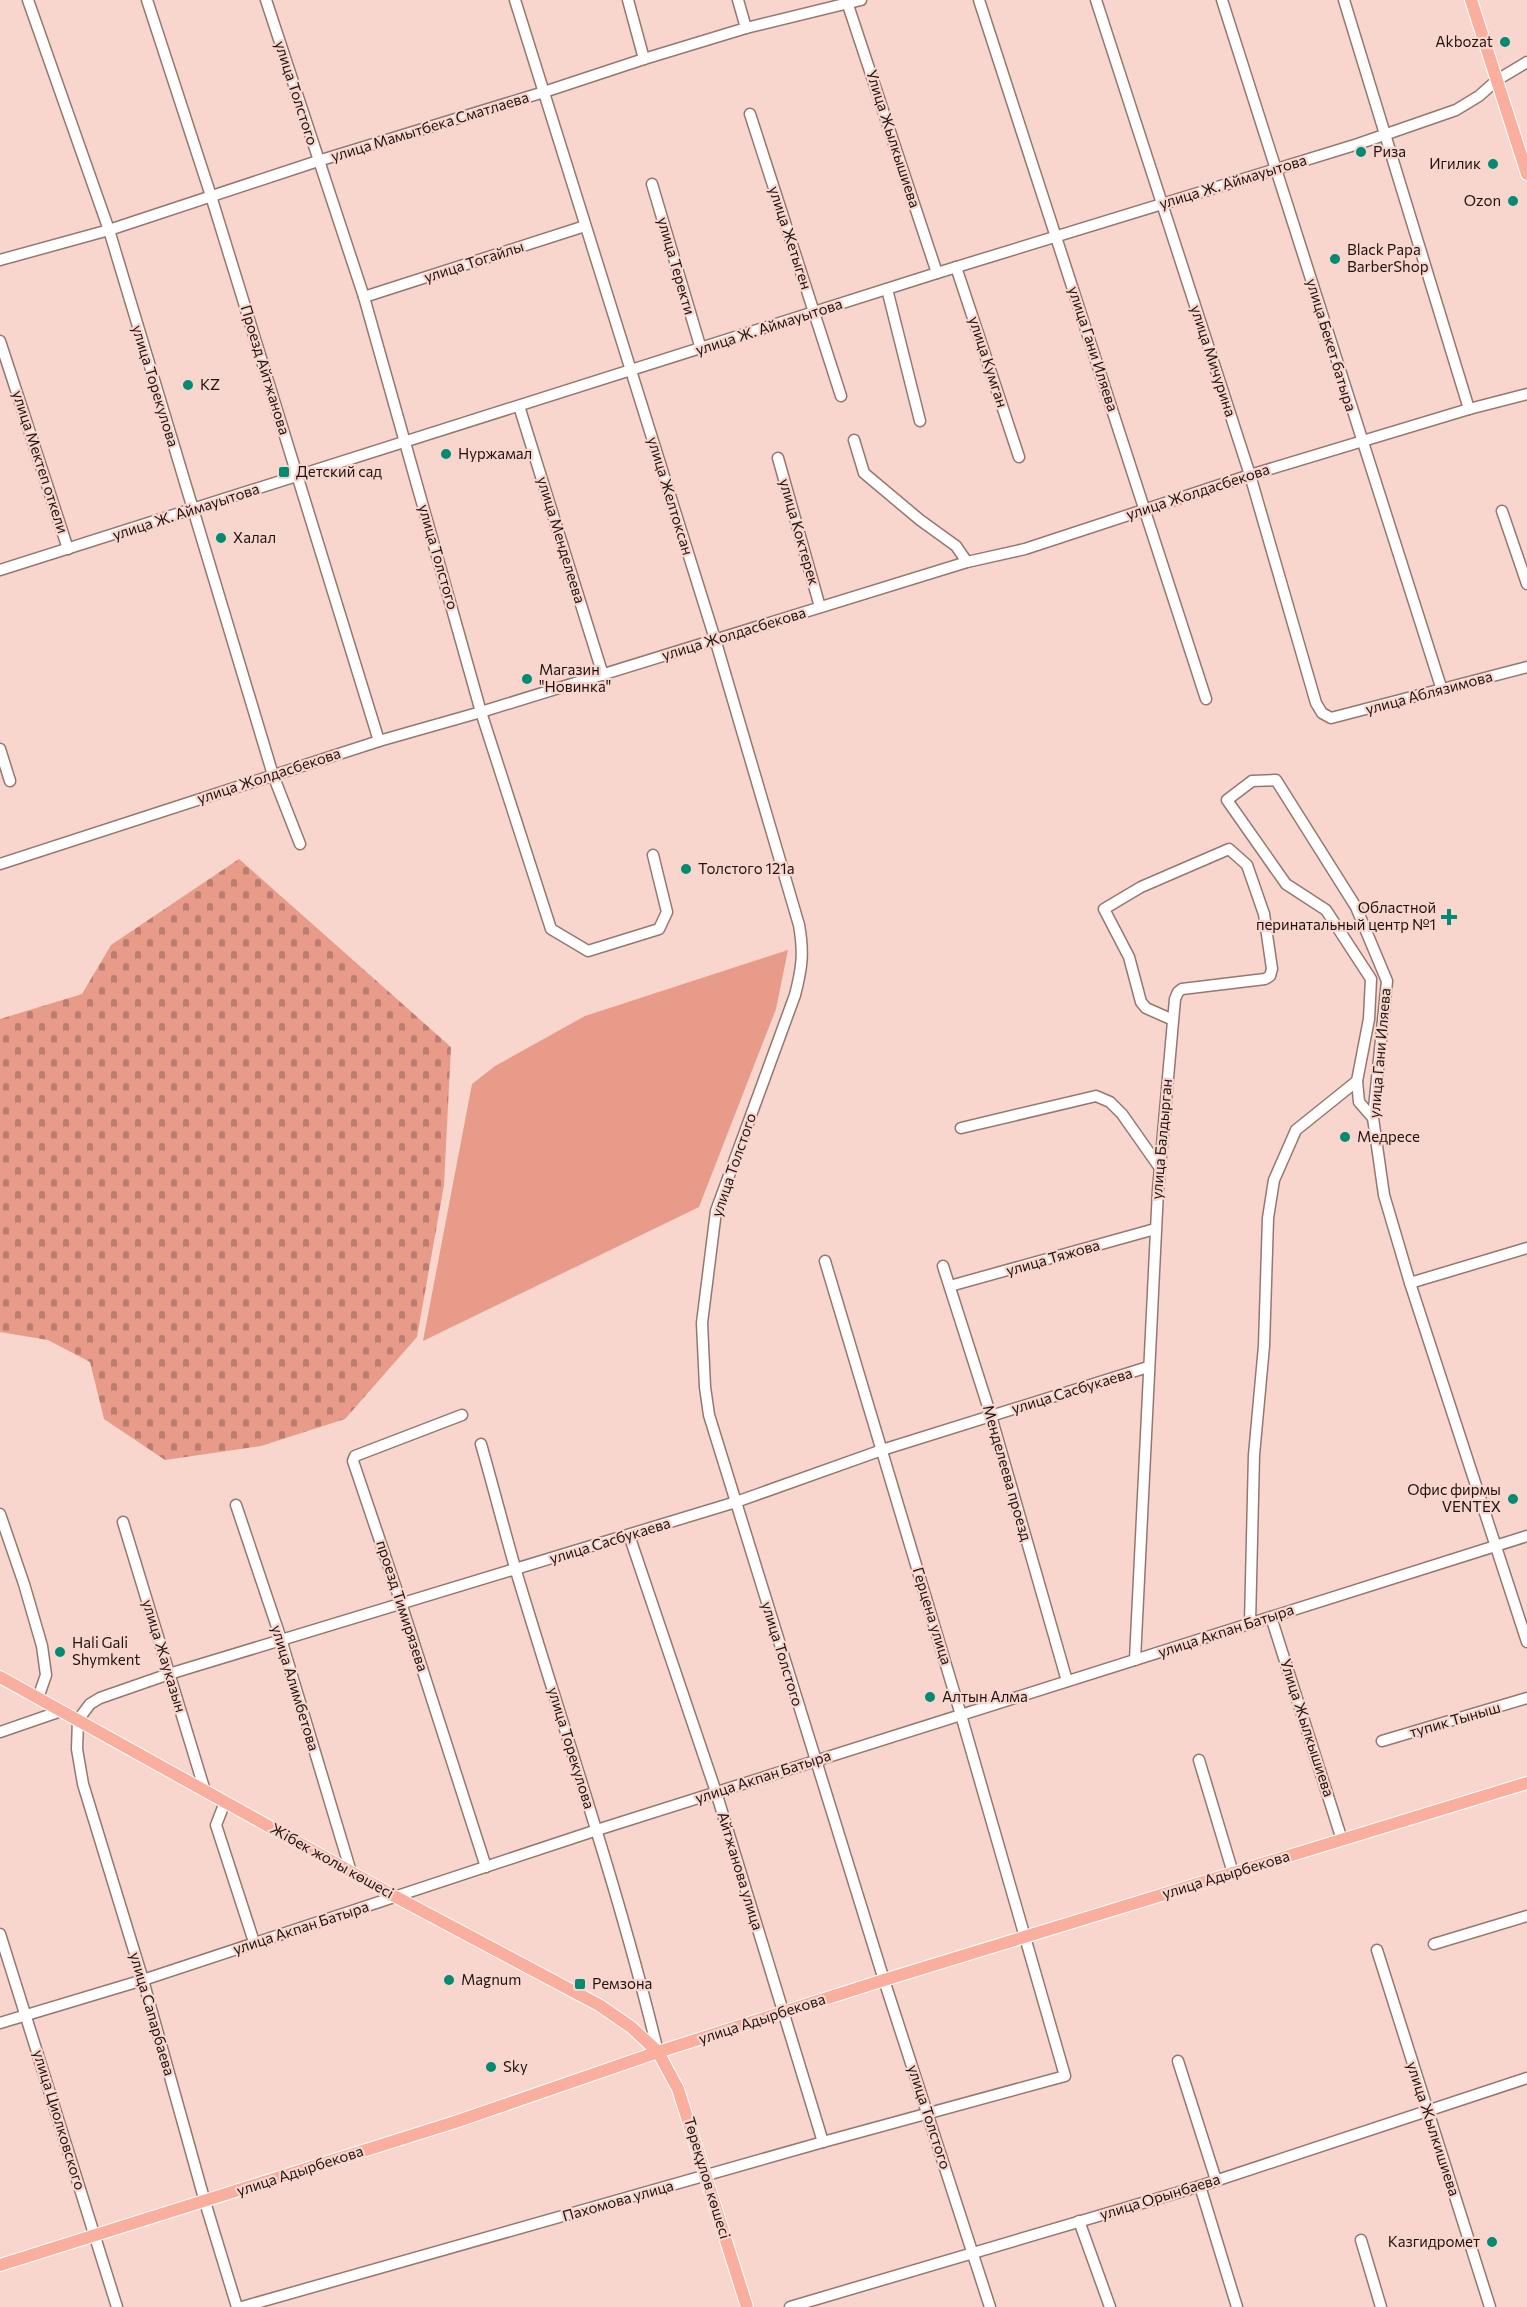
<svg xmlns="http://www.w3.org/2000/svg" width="1527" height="2307" font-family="Commissioner,sans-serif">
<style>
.grass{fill:#e89b89}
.cemetery{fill:url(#cemetery-stones)}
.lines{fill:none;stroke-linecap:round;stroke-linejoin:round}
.minor-casing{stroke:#967770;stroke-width:13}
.major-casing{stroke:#fff;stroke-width:14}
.minor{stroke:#fff;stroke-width:10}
.major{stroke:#faaf9e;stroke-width:12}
.poi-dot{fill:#028b72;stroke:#f8d6ce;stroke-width:2}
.labels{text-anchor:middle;stroke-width:4.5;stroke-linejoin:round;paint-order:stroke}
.poi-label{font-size:15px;fill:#1e1310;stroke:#f8d6ce;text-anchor:start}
.street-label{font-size:15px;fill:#1e1310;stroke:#f8d6ce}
</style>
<defs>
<pattern id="cemetery-stones" width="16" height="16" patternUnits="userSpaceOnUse" patternTransform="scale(1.5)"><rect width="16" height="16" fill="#e89b89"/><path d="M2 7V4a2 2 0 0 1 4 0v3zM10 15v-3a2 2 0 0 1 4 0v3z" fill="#bb7d6f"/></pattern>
</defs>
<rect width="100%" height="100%" fill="#f8d6ce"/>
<polygon class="grass" points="788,950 776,1009 699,1207 423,1341 472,1084 495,1066 585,1016"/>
<polygon class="cemetery" points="239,859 451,1047 444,1185 417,1337 345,1419 261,1446 165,1460 104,1419 90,1362 48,1340 0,1332 0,1019 82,994 111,945"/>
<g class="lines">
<g class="minor-casing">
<g id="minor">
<polyline points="28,0 109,230 273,775 300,844"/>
<polyline points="147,0 211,196 379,741"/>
<polyline points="266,0 364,297 481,712 551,929 588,951 659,929 667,912 653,855"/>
<path d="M515 0 715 639 799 925C804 953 802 968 795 995L716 1211 702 1323 705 1387 709 1415 884 1980 990 2307"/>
<polyline points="628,0 644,59"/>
<polyline points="738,0 746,28"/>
<polyline points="979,0 1206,699"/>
<polyline points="1096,0 1250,475 1316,703 1322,713 1331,718 1527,667"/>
<polyline points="1222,0 1442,690"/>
<polyline points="1344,0 1469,409"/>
<polyline points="848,5 937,273"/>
<polyline points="750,114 841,396"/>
<polyline points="652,184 701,349"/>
<polyline points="0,260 109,230 318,161 544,92 644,59 746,28 861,0"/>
<polyline points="956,267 1019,457"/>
<polyline points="887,289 920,421"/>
<polyline points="364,297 585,226"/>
<polyline points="0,341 68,549"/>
<polyline points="519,406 603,675"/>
<polyline points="854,440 864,473 920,520 956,546 967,562"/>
<polyline points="778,458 820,607"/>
<polyline points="1502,511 1527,584"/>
<polyline points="0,570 937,273 1358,144 1456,110 1479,96 1497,80 1527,62"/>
<polyline points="0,749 10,781"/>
<polyline points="0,864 379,741 481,712 967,562 1025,549 1250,475 1469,409 1527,394"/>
<polyline points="1373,1118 1359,1102 1357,1081 1369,1019 1371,979 1326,910 1286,884 1227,800 1252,781 1276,780 1356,907 1387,981 1373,1118 1384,1195 1410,1283 1527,1642"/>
<polyline points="961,1128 1096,1096 1110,1102 1122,1114 1160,1168"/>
<polyline points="943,1266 991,1416 1067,1681"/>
<polyline points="1410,1283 1527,1248"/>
<polyline points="950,1286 1155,1229"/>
<polyline points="462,1415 355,1456 353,1461 401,1603 486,1867"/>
<path d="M481 1444C493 1486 504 1529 516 1571 564 1731 619 1890 658 2052"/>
<polyline points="236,1505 281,1639 351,1872"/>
<polyline points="0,1514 24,1584 42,1646 46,1675 38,1698"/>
<polyline points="123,1522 205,1791"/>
<polyline points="629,1535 716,1792 823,2142"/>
<polyline points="1271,1617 1342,1840"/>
<polyline points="1250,1623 1254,1455 1264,1346 1268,1218 1274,1180 1296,1130 1357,1081"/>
<polyline points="1135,1660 1158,1190 1175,999 1178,992 1182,989 1265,979 1270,976 1272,969 1264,914 1247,865 1229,849 1141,887 1104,909 1129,957 1141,1002 1146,1008 1173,1020"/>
<polyline points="0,1732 61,1711"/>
<polyline points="1382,1741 1527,1698"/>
<polyline points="1199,1760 1233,1873"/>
<polyline points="225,1802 216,1825 254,1942"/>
<polyline points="0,1934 117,2307"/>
<polyline points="1434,1944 1527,1916"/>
<polyline points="1377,1950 1490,2307"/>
<polyline points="0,2023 143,1980 597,1830 1527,1536"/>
<polyline points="1178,2061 1216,2180"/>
<polyline points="1200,2186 1237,2307"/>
<polyline points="1079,2221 1110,2307"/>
<polyline points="1361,2240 1381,2307"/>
<polyline points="237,2307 205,2202 143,1980 83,1784 77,1749 78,1720 90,1704 100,1698 169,1674 736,1502 882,1450 1148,1367"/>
<polyline points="242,2307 823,2142 1065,2076 961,1715 825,1261"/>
<polyline points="790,2307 1200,2186 1527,2078"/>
</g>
</g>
<g class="major-casing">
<g id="major">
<polyline points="1471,0 1527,174"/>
<polyline points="0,1677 396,1897 599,2005 631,2027 658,2052 678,2089 747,2307"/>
<polyline points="0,2265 455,2122 658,2052 884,1980 1527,1783"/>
</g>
</g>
<use href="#minor" class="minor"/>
<use href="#major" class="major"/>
</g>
<g class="poi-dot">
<circle cx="1505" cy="42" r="6"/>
<circle cx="1361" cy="152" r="6"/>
<circle cx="1493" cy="164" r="6"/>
<circle cx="1513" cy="201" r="6"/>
<circle cx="1335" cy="259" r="6"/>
<circle cx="188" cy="385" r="6"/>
<circle cx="446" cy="454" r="6"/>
<rect x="278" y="466" width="12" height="12" rx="3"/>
<circle cx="221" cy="538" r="6"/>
<circle cx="527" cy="679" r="6"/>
<circle cx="686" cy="869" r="6"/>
<path d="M1446 908h6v6h6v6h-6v6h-6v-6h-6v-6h6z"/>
<circle cx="1345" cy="1137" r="6"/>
<circle cx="1513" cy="1499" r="6"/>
<circle cx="60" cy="1652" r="6"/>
<circle cx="930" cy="1697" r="6"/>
<circle cx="449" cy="1980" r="6"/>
<rect x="574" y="1978" width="12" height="12" rx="3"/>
<circle cx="491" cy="2067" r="6"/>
<circle cx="1492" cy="2242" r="6"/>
</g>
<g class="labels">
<g class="poi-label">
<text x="1493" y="47" text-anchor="end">Akbozat</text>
<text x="1373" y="157">Риза</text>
<text x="1481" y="169" text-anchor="end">Игилик</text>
<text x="1501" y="206" text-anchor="end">Ozon</text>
<text x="1347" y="255">Black Papa<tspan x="1347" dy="17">BarberShop</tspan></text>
<text x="200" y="390">KZ</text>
<text x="458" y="459">Нуржамал</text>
<text x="296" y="477">Детский сад</text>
<text x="233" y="543">Халал</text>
<text x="539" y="675">Магазин<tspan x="539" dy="17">"Новинка"</tspan></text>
<text x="698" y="874">Толстого 121а</text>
<text x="1436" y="913" text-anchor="end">Областной<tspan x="1436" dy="17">перинатальный центр №1</tspan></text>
<text x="1357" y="1142">Медресе</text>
<text x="1501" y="1495" text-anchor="end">Офис фирмы<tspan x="1501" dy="17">VENTEX</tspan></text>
<text x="72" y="1648">Hali Gali<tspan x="72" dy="17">Shymkent</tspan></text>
<text x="942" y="1702">Алтын Алма</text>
<text x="461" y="1985">Magnum</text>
<text x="592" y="1989">Ремзона</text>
<text x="503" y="2072">Sky</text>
<text x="1480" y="2247" text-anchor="end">Казгидромет</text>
</g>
<g class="street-label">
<text transform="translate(296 93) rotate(72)" y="5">улица Толстого</text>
<text transform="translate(430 127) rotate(-17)" y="5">улица Мамытбека Сматлаева</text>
<text transform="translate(893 139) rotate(72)" y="5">Улица Жылкышиева</text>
<text transform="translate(1233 182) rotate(-17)" y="5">улица Ж. Аймауытова</text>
<text transform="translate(790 238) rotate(72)" y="5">улица Жетыген</text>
<text transform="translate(474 262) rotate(-18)" y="5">улица Тогайлы</text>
<text transform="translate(676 266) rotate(74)" y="5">улица Теректи</text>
<text transform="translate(769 327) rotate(-18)" y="5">улица Ж. Аймауытова</text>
<text transform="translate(1331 345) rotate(73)" y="5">улица Бекет батыра</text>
<text transform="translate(1093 349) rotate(72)" y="5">улица Гани Иляева</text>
<text transform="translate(1213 361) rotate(72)" y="5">улица Мичурина</text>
<text transform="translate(988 362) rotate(72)" y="5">улица Кумган</text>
<text transform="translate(265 370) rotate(73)" y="5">Проезд Айтжанова</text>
<text transform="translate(155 386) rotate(73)" y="5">улица Торекулова</text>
<text transform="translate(40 462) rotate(72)" y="5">улица Мектеп откели</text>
<text transform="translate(1198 492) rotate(-18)" y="5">улица Жолдасбекова</text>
<text transform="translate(670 496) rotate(73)" y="5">улица Желтоксан</text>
<text transform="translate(186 512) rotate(-18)" y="5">улица Ж. Аймауытова</text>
<text transform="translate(799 532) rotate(74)" y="5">улица Коктерек</text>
<text transform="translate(561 540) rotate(73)" y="5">улица Менделеева</text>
<text transform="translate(438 557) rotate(74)" y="5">улица Толстого</text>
<text transform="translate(734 634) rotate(-17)" y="5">улица Жолдасбекова</text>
<text transform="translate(1429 693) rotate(-15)" y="5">улица Аблязимова</text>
<text transform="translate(269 776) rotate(-18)" y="5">улица Жолдасбекова</text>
<text transform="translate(1380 1053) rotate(-85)" y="5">улица Гани Иляева</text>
<text transform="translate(1162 1139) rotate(-85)" y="5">улица Балдырган</text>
<text transform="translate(734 1165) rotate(-71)" y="5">улица Толстого</text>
<text transform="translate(1053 1258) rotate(-16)" y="5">улица Тяжова</text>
<text transform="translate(1072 1391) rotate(-17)" y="5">улица Сасбукаева</text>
<text transform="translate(1007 1473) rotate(74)" y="5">Менделеева проезд</text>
<text transform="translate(610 1541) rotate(-17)" y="5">улица Сасбукаева</text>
<text transform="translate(402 1606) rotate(72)" y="5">проезд Тимирязева</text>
<text transform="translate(932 1616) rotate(73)" y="5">Герцена улица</text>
<text transform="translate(1226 1631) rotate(-18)" y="5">улица Акпан Батыра</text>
<text transform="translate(782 1654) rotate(73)" y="5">улица Толстого</text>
<text transform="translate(164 1656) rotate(73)" y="5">улица Жауказын</text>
<text transform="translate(295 1688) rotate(73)" y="5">улица Алимбетова</text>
<text transform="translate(1455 1720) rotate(-16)" y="5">тупик Тыныш</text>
<text transform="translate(1307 1728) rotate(72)" y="5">Улица Жылкышиева</text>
<text transform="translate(571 1748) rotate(73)" y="5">улица Торекулова</text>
<text transform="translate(763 1777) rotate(-18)" y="5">улица Акпан Батыра</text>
<text transform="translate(332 1861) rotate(29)" y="5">Жібек жолы көшесі</text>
<text transform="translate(740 1871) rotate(73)" y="5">Айтжанова улица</text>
<text transform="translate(1226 1875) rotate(-17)" y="5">улица Адырбекова</text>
<text transform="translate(301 1928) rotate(-18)" y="5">улица Акпан Батыра</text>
<text transform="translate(152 2014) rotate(74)" y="5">улица Сапарбаева</text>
<text transform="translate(762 2019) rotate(-18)" y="5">улица Адырбекова</text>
<text transform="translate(929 2117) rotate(72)" y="5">улица Толстого</text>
<text transform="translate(59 2120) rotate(73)" y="5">улица Циолковского</text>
<text transform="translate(1433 2129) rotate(72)" y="5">улица Жылкишиева</text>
<text transform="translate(300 2171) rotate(-18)" y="5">улица Адырбекова</text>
<text transform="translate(707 2178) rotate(73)" y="5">Төреқұлов көшесі</text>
<text transform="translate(1160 2197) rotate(-17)" y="5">улица Орынбаева</text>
<text transform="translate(618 2201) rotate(-16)" y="5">Пахомова улица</text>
</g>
</g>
</svg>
